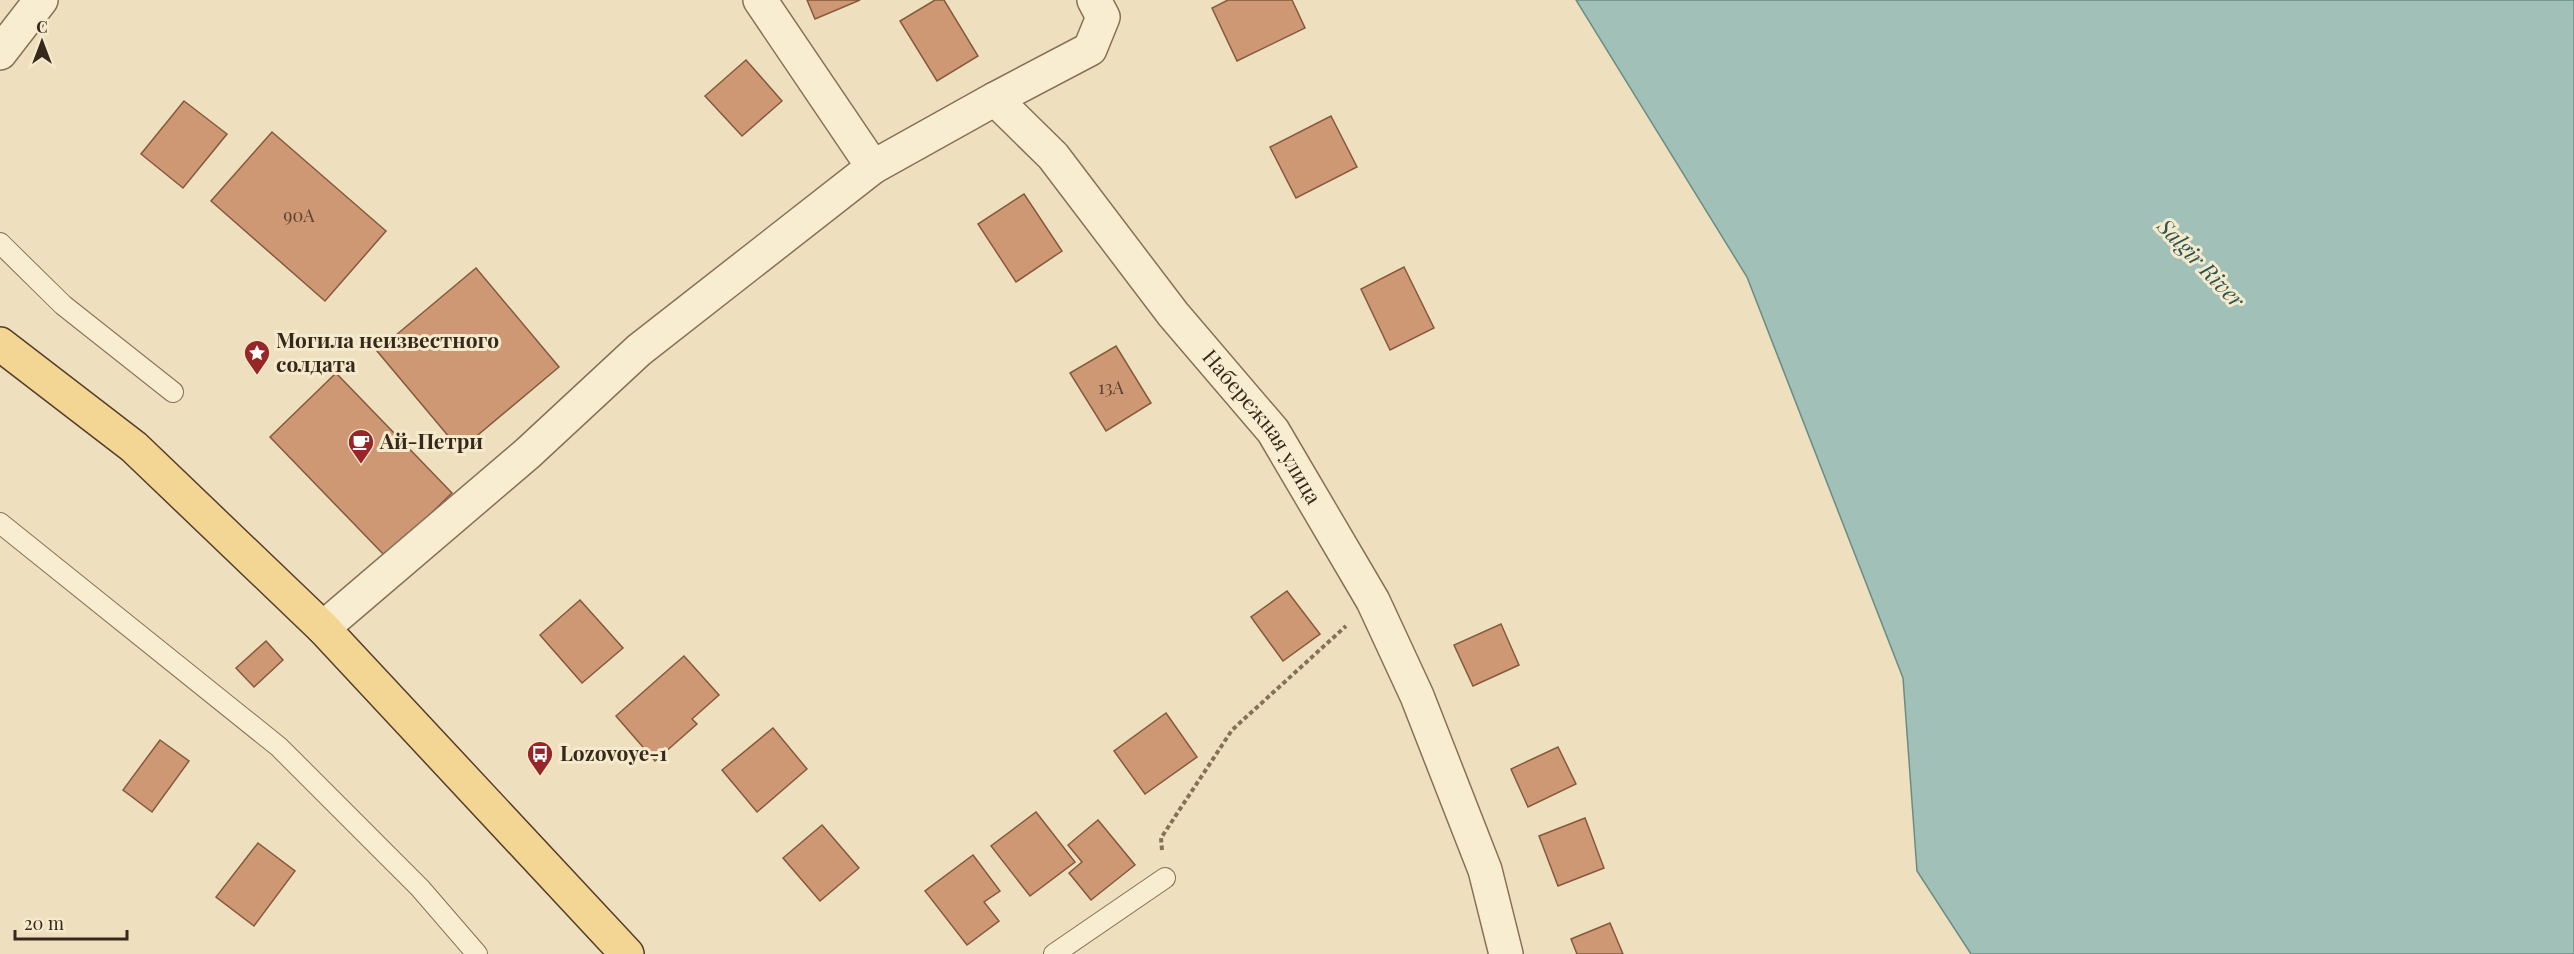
<svg xmlns="http://www.w3.org/2000/svg" width="2574" height="954" font-family="'Playfair Display',serif">
<style>
.water{fill:#a1c0b7;stroke:#698d84;stroke-width:1.5}
.building{fill:#cd9873;stroke:#86593c;stroke-width:1.5}
.lines{fill:none;stroke-linecap:round;stroke-linejoin:round}
.service-casing{stroke:#877057;stroke-width:22}
.minor-casing{stroke:#877057;stroke-width:36}
.primary-casing{stroke:#543e2b;stroke-width:36}
.path{stroke:#877057;stroke-width:4;stroke-dasharray:4.5 3;stroke-linecap:butt}
.service{stroke:#f9edd1;stroke-width:20}
.minor{stroke:#f9edd1;stroke-width:33}
.primary{stroke:#f3d594;stroke-width:33}
.labels{text-anchor:middle;stroke-width:6;stroke-linejoin:round;paint-order:stroke}
.number-label{font-size:18px;fill:#5c4431}
.poi-label{font-size:21px;font-weight:bold;fill:#36281b;stroke:#f6eacd;text-anchor:start}
.street-label{font-size:21px;fill:#36281b;stroke:#f6eacd}
.water-label{font-size:22px;font-style:italic;fill:#2a5653;stroke:#f6eacd}
</style>
<rect width="100%" height="100%" fill="#eee0be"/>
<polygon class="water" points="1576,0 2574,0 2574,954 1971,954 1917,871 1903,678 1747,277"/>
<g class="building">
<polygon points="807,0 860,0 815,19"/>
<polygon points="935,0 944,0 978,56 937,81 900,21"/>
<polygon points="1228,0 1292,0 1305,28 1237,61 1212,8"/>
<polygon points="746,60 782,101 742,136 705,96"/>
<polygon points="184,101 227,134 183,188 141,154"/>
<polygon points="1331,116 1357,167 1296,198 1270,147"/>
<polygon points="272,132 386,231 325,301 211,201"/>
<polygon points="1024,194 1062,251 1016,282 978,224"/>
<polygon points="1404,267 1434,328 1390,350 1361,289"/>
<polygon points="476,268 559,367 460,450 377,351"/>
<polygon points="1116,346 1151,403 1106,431 1070,373"/>
<polygon points="336,373 452,493 386,557 270,437"/>
<polygon points="1287,591 1320,634 1283,661 1251,617"/>
<polygon points="580,600 623,648 582,683 540,635"/>
<polygon points="1501,624 1519,665 1473,686 1454,645"/>
<polygon points="266,641 283,660 254,687 236,668"/>
<polygon points="684,656 719,695 692,719 697,724 655,761 616,716"/>
<polygon points="1166,713 1197,757 1145,794 1114,751"/>
<polygon points="773,728 807,769 757,812 722,770"/>
<polygon points="160,740 189,761 152,812 123,790"/>
<polygon points="1558,747 1576,784 1528,807 1511,769"/>
<polygon points="1036,812 1075,862 1030,896 991,846"/>
<polygon points="1585,818 1604,868 1558,886 1539,836"/>
<polygon points="1098,820 1135,865 1091,900 1069,873 1082,862 1068,845"/>
<polygon points="822,825 859,868 820,901 783,858"/>
<polygon points="258,843 295,871 254,926 216,897"/>
<polygon points="973,855 1000,891 984,902 999,921 967,945 925,891"/>
<polygon points="1610,923 1623,954 1577,954 1571,939"/>
</g>
<g class="lines">
<g class="service-casing">
<g id="service">
<polyline points="0,243 63,305 173,392"/>
<polyline points="0,523 279,747 420,888 477,954"/>
<polyline points="1054,954 1165,878"/>
</g>
</g>
<g class="minor-casing">
<g id="minor">
<polyline points="760,0 873,167"/>
<path id="s1" d="M1094 0 1103 17 1090 49 995 99 1053 156 1173 314 1273 431 1373 601 1417 696 1485 870 1506 954"/>
<polyline points="0,53 41,0"/>
<polyline points="323,628 528,453 639,350 873,167 995,99"/>
</g>
</g>
<g class="primary-casing">
<polyline id="primary" points="0,344 134,447 323,628 627,954"/>
</g>
<polyline class="path" points="1162,850 1161,838 1232,730 1346,626"/>
<use href="#service" class="service"/>
<use href="#minor" class="minor"/>
<use href="#primary" class="primary"/>
</g>
<defs>
<g id="sight-pin" transform="scale(1.35)"><path d="M0 17L-7.5 6A9.5 9.5 0 1 1 7.5 6Z" fill="#962627" stroke="#f6eacd"/><path d="M0-6L1.8-2.2L6-1.7L2.9 1.2L3.7 5.4L0 3.3L-3.7 5.4L-2.9 1.2L-6-1.7L-1.8-2.2Z" fill="#fff"/></g>
<g id="cafe-pin" transform="scale(1.35)"><path d="M0 17L-7.5 6A9.5 9.5 0 1 1 7.5 6Z" fill="#962627" stroke="#f6eacd"/><path d="M-5.5-4.5H6V0H3Q3 3.5 0 3.5H-2.5Q-5.5 3.5-5.5 0ZM3-3.2v2h1.7v-2ZM-6 4.5H4V6H-6Z" fill="#fff"/></g>
<g id="bus-pin" transform="scale(1.35)"><path d="M0 17L-7.5 6A9.5 9.5 0 1 1 7.5 6Z" fill="#962627" stroke="#f6eacd"/><path d="M-5-6H5V4H4V6H2V4H-2V6H-4V4H-5ZM-3.5-4V0h7V-4ZM-3.5 1.2v1.5H-2V1.2ZM2 1.2v1.5H3.5V1.2Z" fill="#fff"/></g>
</defs>
<g fill-rule="evenodd">
<use href="#sight-pin" x="257" y="353"/>
<use href="#cafe-pin" x="361" y="442"/>
<use href="#bus-pin" x="540" y="754"/>
</g>
<g class="labels">
<g class="number-label">
<text x="299" y="222">90А</text>
<text x="1111" y="394">13А</text>
</g>
<g class="poi-label">
<text x="276" y="348">Могила неизвестного<tspan x="276" dy="24">солдата</tspan></text>
<text x="380" y="449">Ай-Петри</text>
<text x="560" y="761">Lozovoye-1</text>
</g>
<g class="street-label">
<text dy="7" stroke="none"><textPath href="#s1" startOffset="585">Набережная улица</textPath></text>
</g>
<g class="water-label">
<text transform="translate(2201 263) rotate(46)" y="8">Salgir River</text>
</g>
</g>
<g transform="translate(42 42)" stroke="#f6eacd" stroke-width="4.5" paint-order="stroke">
<path d="M0-4.5L10 22L0 15L-10 22Z" fill="#36281b"/>
<text y="-9" font-size="16" font-weight="bold" text-anchor="middle" fill="#36281b">С</text>
</g>
<path d="M15 930v9h112v-9" fill="none" stroke="#36281b" stroke-width="3"/>
<text x="24" y="930" font-size="18" fill="#36281b" stroke="#f6eacd" stroke-width="4.5" paint-order="stroke">20 m</text>
</svg>
